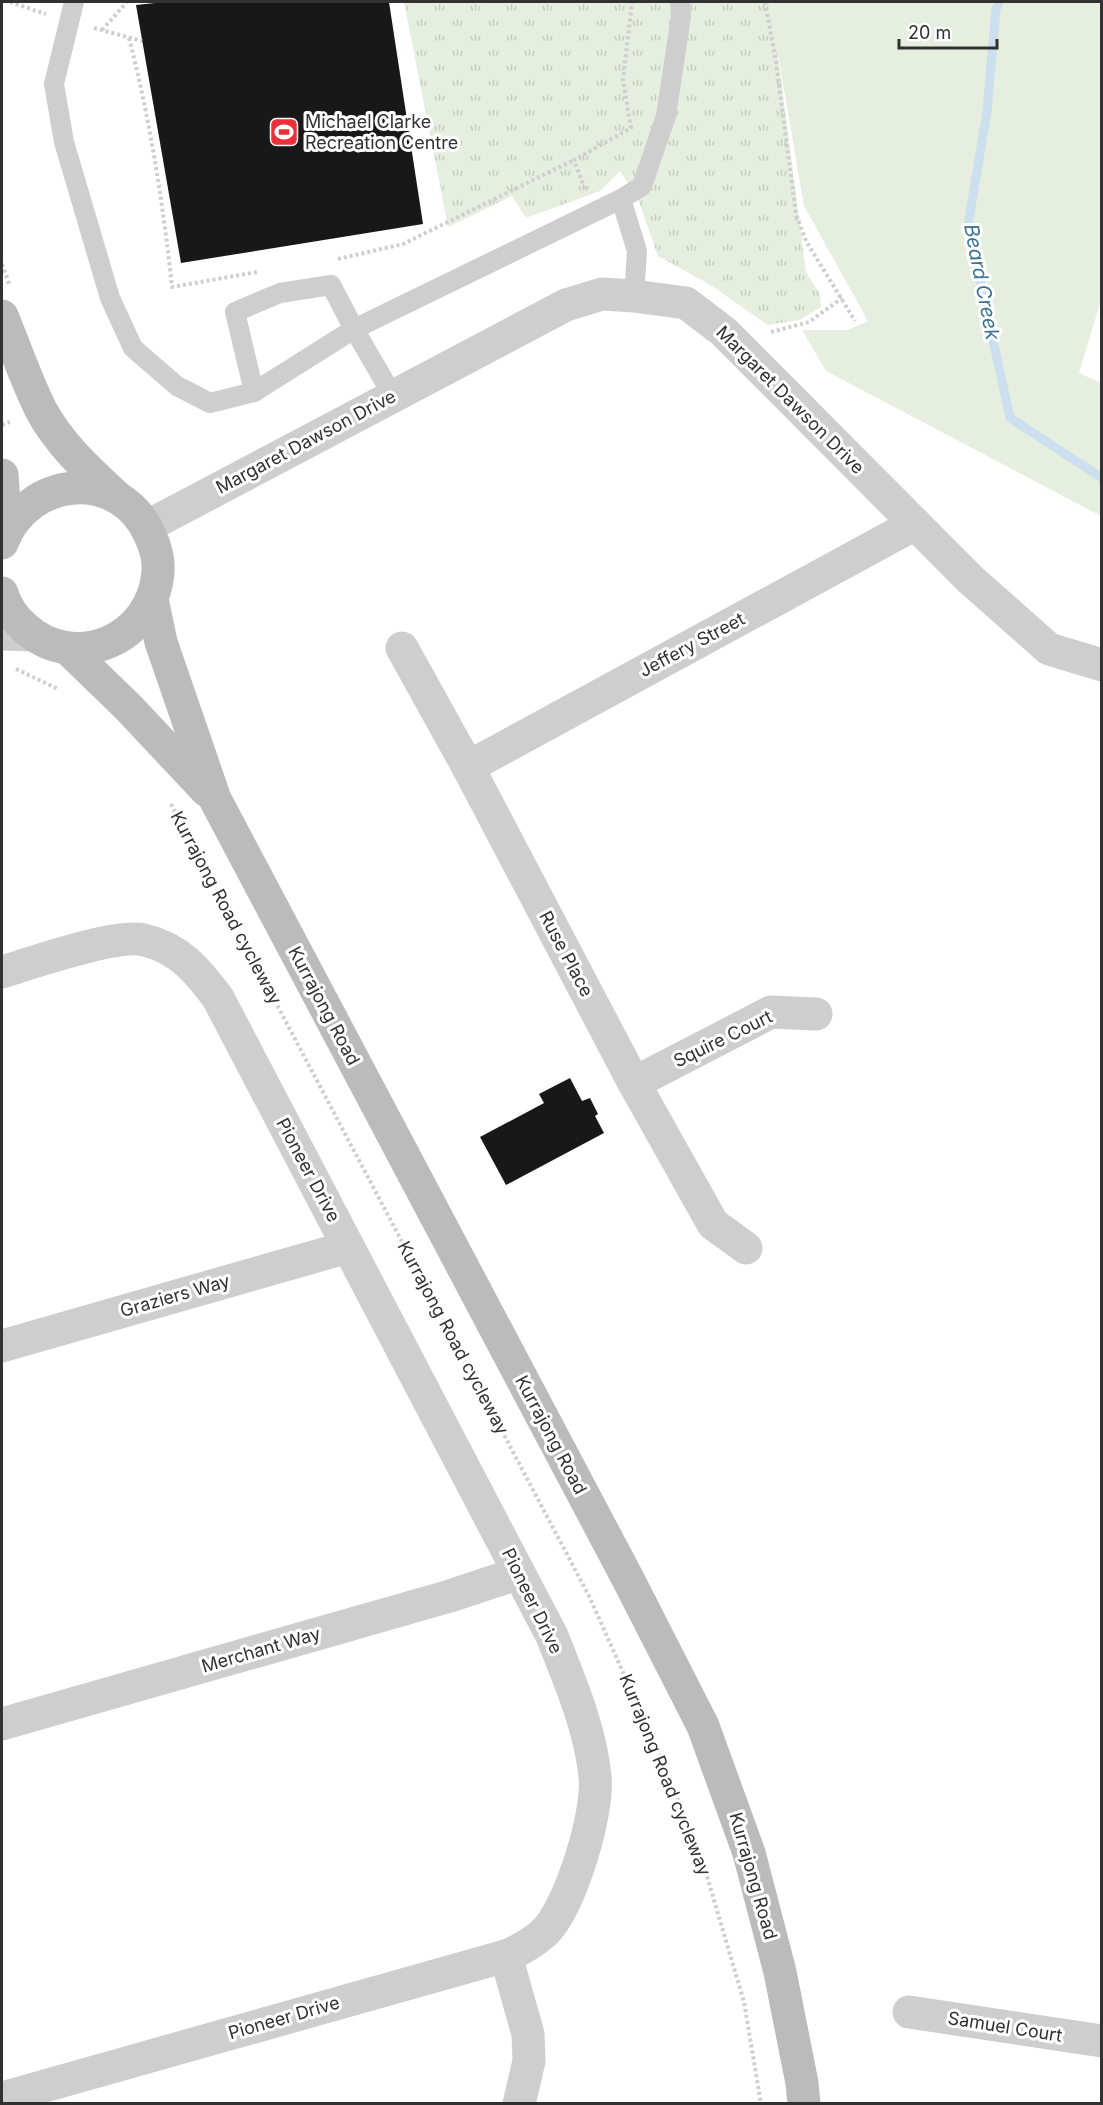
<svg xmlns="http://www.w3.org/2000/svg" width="1103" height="2105" font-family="Inter,sans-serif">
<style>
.grass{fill:#e6eedf}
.park{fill:url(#park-tufts)}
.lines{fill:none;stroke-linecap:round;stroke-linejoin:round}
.stream{stroke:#cbdfee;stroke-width:9}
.building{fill:#181818}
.path{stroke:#cecece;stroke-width:4;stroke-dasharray:3 3;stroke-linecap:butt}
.service{stroke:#cecece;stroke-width:20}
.minor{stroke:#cecece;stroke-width:33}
.tertiary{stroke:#cecece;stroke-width:33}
.secondary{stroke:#bbb;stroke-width:33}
.labels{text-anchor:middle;stroke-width:6;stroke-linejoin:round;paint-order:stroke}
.poi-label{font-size:18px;fill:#313131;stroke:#fff;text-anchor:start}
.street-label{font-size:18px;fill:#313131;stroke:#fff}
.water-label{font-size:20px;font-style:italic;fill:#3b7196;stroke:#fff}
</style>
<defs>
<pattern id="park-tufts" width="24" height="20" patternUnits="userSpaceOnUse" patternTransform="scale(1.5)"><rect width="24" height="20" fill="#e6eedf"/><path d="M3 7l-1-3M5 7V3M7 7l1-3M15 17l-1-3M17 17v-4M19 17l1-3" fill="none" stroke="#c6cdc0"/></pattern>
</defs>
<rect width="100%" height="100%" fill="#fff"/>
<polygon class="grass" points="769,2 1101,2 1101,300 1079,373 1101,383 1101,516 826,371 802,330 848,330 868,321 804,206"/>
<polygon class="park" points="404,2 771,2 806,272 820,294 821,307 800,320 768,325 709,284 658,256 638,199 620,171 600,191 526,218 512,196 448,227"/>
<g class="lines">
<polyline class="stream" points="999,2 996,9 987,111 968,225 1010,418 1102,478"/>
</g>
<g class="building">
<polygon points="164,2 389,2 423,224 181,263 136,5"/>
<polygon points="570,1078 582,1101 590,1098 598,1114 595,1116 604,1133 506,1185 480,1137 544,1103 539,1094"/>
</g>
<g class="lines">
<g class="path">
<polyline points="10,2 46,14"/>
<polyline points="765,2 776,62 796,214 806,241 855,321"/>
<polyline points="94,28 142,41"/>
<polyline points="102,30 127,2"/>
<path d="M129 38C150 119 163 203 172 287L257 272"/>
<polyline points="585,189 574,160 631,128 623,80 632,2"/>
<polyline points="338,259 403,244 574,160"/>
<polyline points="2,264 10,286"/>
<polyline points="771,332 809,322 842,298"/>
<polyline points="2,425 10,422"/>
<polyline points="16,669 58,689"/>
<polyline points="171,804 589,1596 663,1762 704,1866 744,2002 761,2104"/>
</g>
<g class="service">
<polyline points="74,2 54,84 64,142 110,298 133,348 177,386 210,403 254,392 354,329 621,199 642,186 666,116 681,16 680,2"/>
<polyline points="621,199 637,251 634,296"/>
<polyline points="254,392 235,312 280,293 331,285 354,329 393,396"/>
</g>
<g class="minor">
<polyline points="402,648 468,767 634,1083 713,1224 746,1248"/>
<polyline points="468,767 915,524"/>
<path d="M2 972C32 963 117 933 144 940 179 948 198 971 218 998L552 1636C570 1682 590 1727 595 1776 599 1813 571 1905 545 1932 534 1942 520 1950 506 1956L2 2098"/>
<polyline points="634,1083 771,1012 816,1014"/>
<polyline points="2,1346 348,1247"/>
<polyline points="2,1724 450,1596 519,1573"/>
<polyline points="506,1956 528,2034 529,2061 519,2104"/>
<polyline points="909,2012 1102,2041"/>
</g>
<g class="tertiary">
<polyline points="146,527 566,305 602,294 634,296 686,303 724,332 971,580 1049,649 1102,665"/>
<polyline points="2,634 33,635"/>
</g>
<g class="secondary">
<path d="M2 316C15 347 26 380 41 410 59 444 89 471 117 497"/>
<polyline points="2,475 6,531"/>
<path d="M2 543C28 475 120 467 150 535 155 546 159 559 158 571 154 639 75 674 24 627 14 618 6 606 2 593"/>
<polyline points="152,599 161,642 215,799 628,1579 703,1726 749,1853 780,1972 802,2083 804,2104"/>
<polyline points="67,648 128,707 207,791"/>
</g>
</g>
<defs>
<g id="stadium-square" transform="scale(1.5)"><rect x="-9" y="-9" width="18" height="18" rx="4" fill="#eb303a" stroke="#fff"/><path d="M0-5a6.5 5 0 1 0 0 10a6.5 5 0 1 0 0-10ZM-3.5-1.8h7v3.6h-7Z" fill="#fff"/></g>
</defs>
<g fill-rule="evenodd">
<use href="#stadium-square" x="284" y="132"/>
</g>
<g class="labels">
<g class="poi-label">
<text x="305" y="128">Michael Clarke<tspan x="305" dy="21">Recreation Centre</tspan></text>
</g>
<g class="street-label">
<text transform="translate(790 400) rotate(45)" y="6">Margaret Dawson Drive</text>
<text transform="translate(306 442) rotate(-28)" y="6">Margaret Dawson Drive</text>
<text transform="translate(692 645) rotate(-28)" y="6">Jeffery Street</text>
<text transform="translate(226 908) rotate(62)" y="6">Kurrajong Road cycleway</text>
<text transform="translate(566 954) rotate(62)" y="6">Ruse Place</text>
<text transform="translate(324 1006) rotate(62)" y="6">Kurrajong Road</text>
<text transform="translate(723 1039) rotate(-26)" y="6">Squire Court</text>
<text transform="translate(308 1170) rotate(62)" y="6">Pioneer Drive</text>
<text transform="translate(175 1296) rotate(-16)" y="6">Graziers Way</text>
<text transform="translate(453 1338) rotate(62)" y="6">Kurrajong Road cycleway</text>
<text transform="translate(551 1435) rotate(62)" y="6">Kurrajong Road</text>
<text transform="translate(532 1601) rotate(64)" y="6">Pioneer Drive</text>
<text transform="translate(261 1650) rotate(-16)" y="6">Merchant Way</text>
<text transform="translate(665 1775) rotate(68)" y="6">Kurrajong Road cycleway</text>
<text transform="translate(753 1876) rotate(74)" y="6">Kurrajong Road</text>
<text transform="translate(284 2018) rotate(-16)" y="6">Pioneer Drive</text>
<text transform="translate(1005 2027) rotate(9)" y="6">Samuel Court</text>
</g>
<g class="water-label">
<text transform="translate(982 282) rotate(79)" y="7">Beard Creek</text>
</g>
</g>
<rect width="1103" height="2105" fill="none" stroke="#313131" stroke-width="6"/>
<path d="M899 39v9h98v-9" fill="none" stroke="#313131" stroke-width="3"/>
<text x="908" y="39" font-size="18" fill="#313131" stroke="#ffffff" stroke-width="4.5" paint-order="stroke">20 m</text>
</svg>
